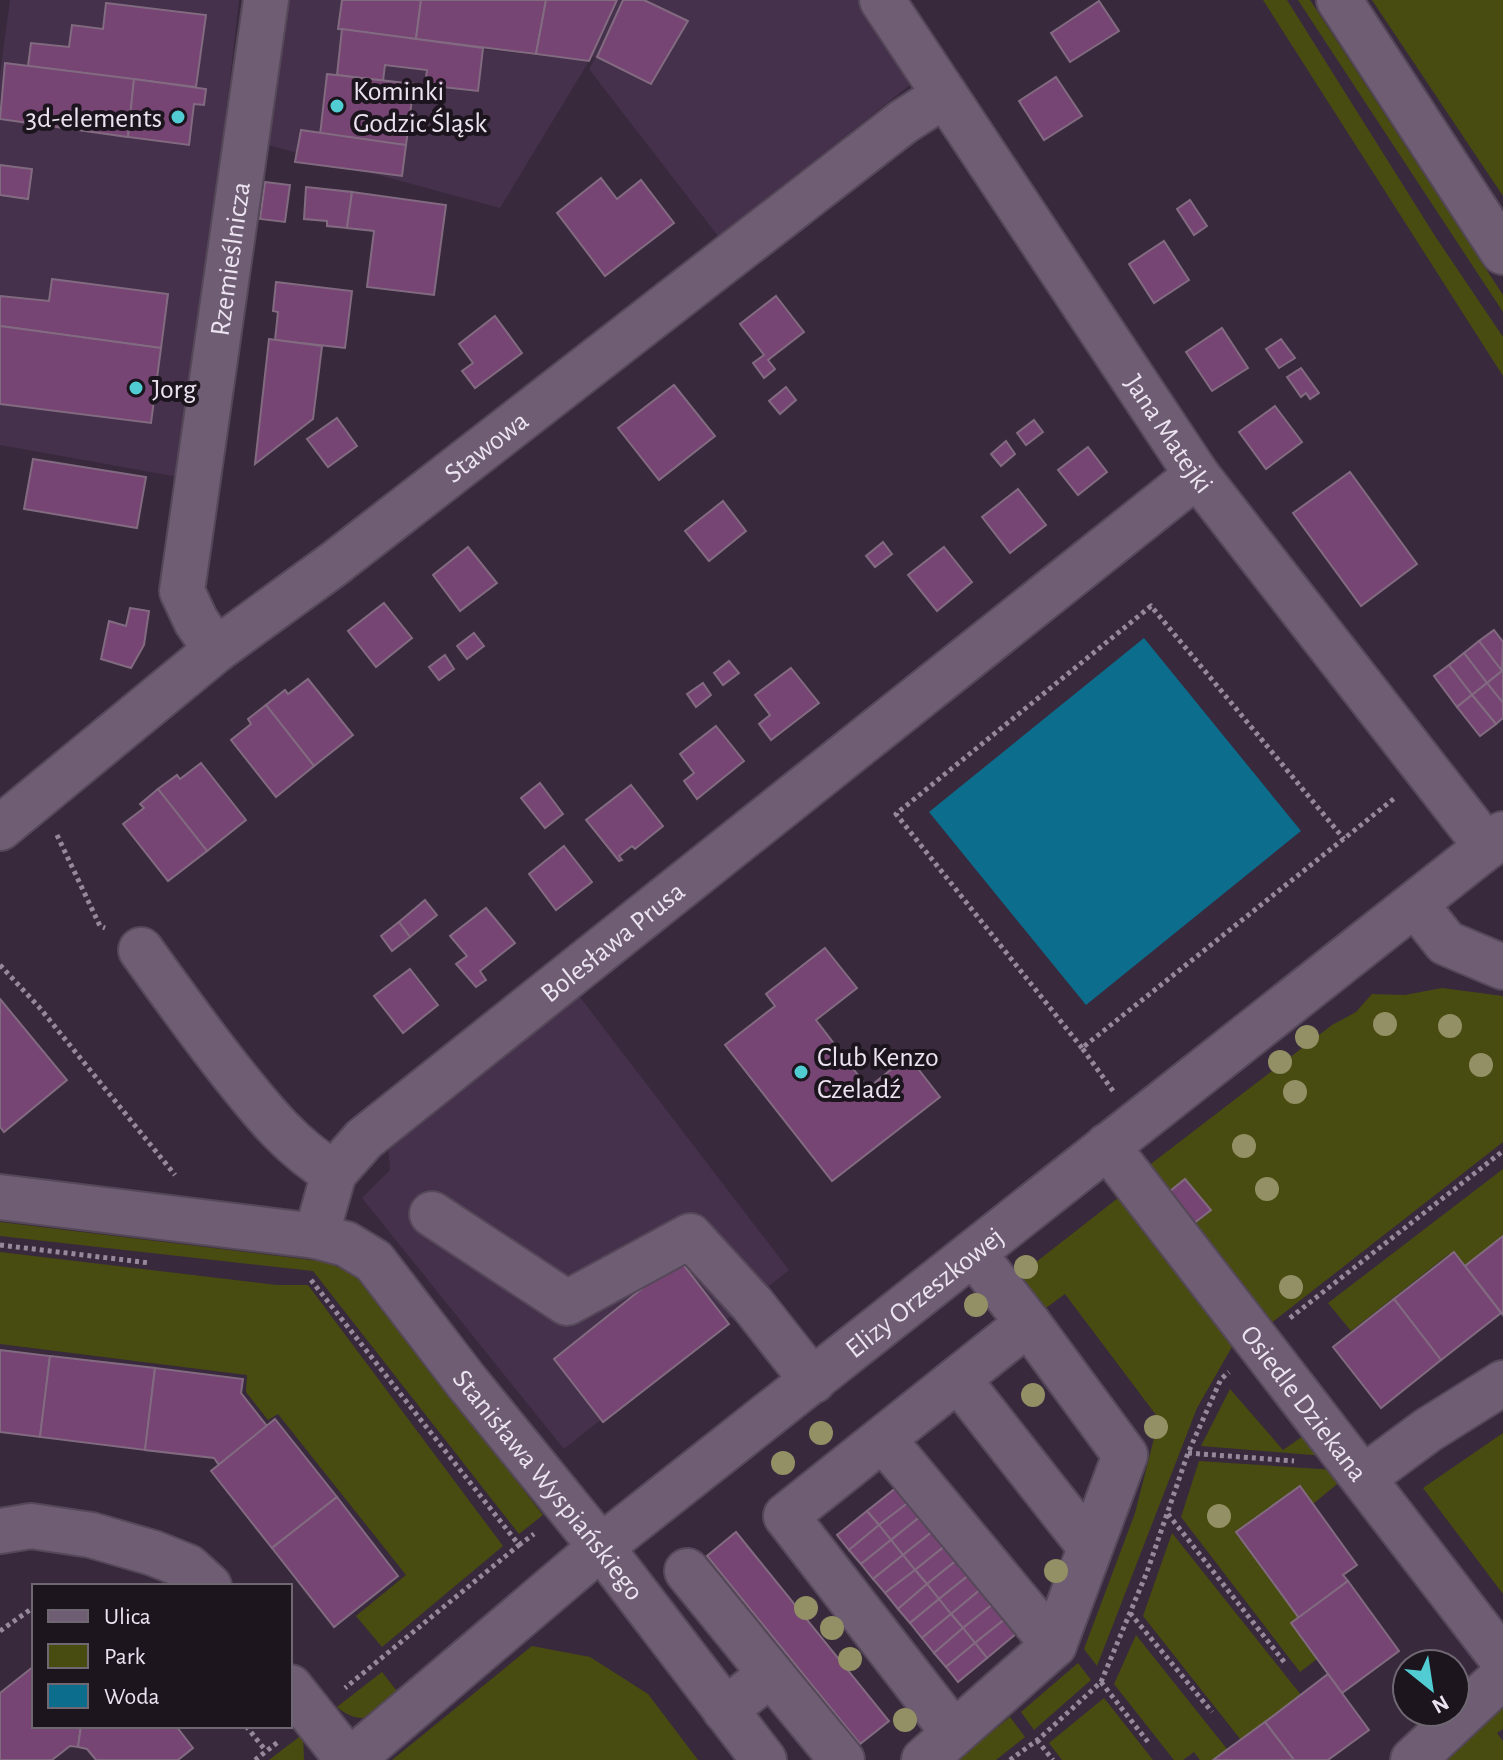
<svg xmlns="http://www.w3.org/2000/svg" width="1503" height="1760" font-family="'Alegreya Sans',sans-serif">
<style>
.built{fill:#45314b}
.green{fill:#484c10}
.water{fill:#0c6d8c}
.building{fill:#764573;stroke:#826b80;stroke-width:2}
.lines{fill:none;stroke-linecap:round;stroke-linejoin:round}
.minor-casing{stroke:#554859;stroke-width:48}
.path{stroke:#96899a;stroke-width:5;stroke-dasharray:4 4;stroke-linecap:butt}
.minor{stroke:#6e5d73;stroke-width:44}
.tree{fill:#929064}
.poi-dot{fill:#51ccd2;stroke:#1c151e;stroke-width:3}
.labels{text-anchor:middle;stroke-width:8;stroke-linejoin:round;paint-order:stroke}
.poi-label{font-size:28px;fill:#ece3f0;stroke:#1c151e;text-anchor:start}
.street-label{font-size:28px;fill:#ece3f0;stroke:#1c151e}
</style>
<rect width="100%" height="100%" fill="#39293d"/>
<g class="built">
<polygon points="10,0 239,0 184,478 0,445 0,74"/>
<polygon points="289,0 860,0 915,81 718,236 589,69 596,57 365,36 589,61 500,208 261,143"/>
<polygon points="579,996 789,1270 564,1449 362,1198 390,1170 388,1145"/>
</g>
<g class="green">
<polygon points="1263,0 1287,0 1435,236 1503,337 1503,376"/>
<polygon points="1298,0 1310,0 1503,295 1503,312"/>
<polygon points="1372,0 1503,0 1503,196"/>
<polygon points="1442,988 1503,996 1503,1142 1270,1324 1190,1228 1211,1210 1186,1179 1163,1196 1143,1170 1332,1025 1356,1012 1372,994 1405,995"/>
<polygon points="1503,1169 1503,1238 1462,1270 1449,1254 1351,1331 1328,1303"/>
<polygon points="1118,1198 1233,1345 1197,1408 1097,1666 1084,1649 1135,1513 1159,1419 1065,1294 1035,1316 1008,1284"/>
<polygon points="0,1222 327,1262 358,1277 543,1515 519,1534 313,1271 0,1236"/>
<polygon points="0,1252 277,1285 308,1285 503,1546 382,1647 356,1616 406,1575 278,1414 268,1420 246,1392 247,1375 0,1344"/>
<polygon points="1230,1389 1283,1450 1306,1434 1324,1456 1201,1446"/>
<polygon points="1503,1433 1503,1594 1423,1488"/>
<polygon points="1199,1461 1335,1470 1342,1480 1313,1504 1300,1486 1236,1533 1299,1618 1292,1623 1317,1659 1300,1672 1181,1517"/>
<polygon points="1172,1533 1301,1695 1241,1740 1143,1616"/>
<polygon points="1136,1635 1227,1749 1213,1760 1200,1760 1194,1752 1183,1760 1174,1760 1114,1684"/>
<polygon points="532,1646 590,1657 648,1694 698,1760 392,1760"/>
<polygon points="1078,1663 1091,1680 1034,1730 1021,1712"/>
<path d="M382 1672 400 1695C379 1714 363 1729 337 1707Z"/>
<polygon points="1104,1698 1153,1760 1062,1760 1049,1743"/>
<polygon points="1503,1706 1503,1729 1497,1733 1503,1741 1503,1760 1433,1760"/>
<polygon points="1010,1717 1025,1737 996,1760 958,1760"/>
<polygon points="303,1734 304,1760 269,1760"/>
</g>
<polygon class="water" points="1144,638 1301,831 1086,1005 929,812"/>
<g class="building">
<polygon points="342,0 421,0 416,39 338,29"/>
<polygon points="421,0 546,0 536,54 416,39"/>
<polygon points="546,0 617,0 589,61 536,54"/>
<polygon points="623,0 644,0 688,21 651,84 597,57"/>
<polygon points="1099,1 1119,31 1070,62 1051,33"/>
<polygon points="106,3 206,15 196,87 28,66 31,43 69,47 72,25 103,29"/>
<polygon points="342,29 483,48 478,91 425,85 427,70 385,65 383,81 337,75"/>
<polygon points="5,63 134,79 128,137 0,119"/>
<polygon points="327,74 414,84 406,145 320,135"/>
<polygon points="1056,77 1082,116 1044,140 1019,101"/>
<polygon points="134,79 206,89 204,105 194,104 189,145 128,137"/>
<polygon points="301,130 406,145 402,176 295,162"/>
<polygon points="0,165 32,169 28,199 0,195"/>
<polygon points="601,178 617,199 641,180 674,223 605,276 557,213"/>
<polygon points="265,182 290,185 285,222 260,219"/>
<polygon points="306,187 352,192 347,228 327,226 327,221 304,219"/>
<polygon points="352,192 446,205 434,295 367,287 374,231 347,228"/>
<polygon points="1190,200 1207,226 1194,235 1177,209"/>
<polygon points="1164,241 1189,280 1154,303 1129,264"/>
<polygon points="52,279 168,294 161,348 0,326 0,296 49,301"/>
<polygon points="276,282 352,291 345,348 275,340 278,312 273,311"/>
<polygon points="776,296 804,332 768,360 775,369 764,378 753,363 764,355 740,324"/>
<polygon points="495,316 522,353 475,388 462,371 473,363 459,344"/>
<polygon points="0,326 161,348 151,423 0,404"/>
<polygon points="1222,328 1248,368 1212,391 1186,352"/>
<polygon points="269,339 322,346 313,419 255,464"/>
<polygon points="1281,339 1295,358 1279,368 1266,349"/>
<polygon points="1301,368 1319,393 1310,399 1306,393 1301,397 1287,377"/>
<polygon points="674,385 715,436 659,480 618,428"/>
<polygon points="786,387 796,400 780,414 769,401"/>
<polygon points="1275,406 1302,442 1266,469 1239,432"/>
<polygon points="337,418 357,446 328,467 307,439"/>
<polygon points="1034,420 1043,432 1026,445 1017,433"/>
<polygon points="1006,441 1015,454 1001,466 991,454"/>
<polygon points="1088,447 1107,472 1078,495 1058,470"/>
<polygon points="33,459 146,477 137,528 24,509"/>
<polygon points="1350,472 1417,564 1361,606 1293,513"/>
<polygon points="1018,489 1046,525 1010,553 982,517"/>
<polygon points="723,501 746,531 709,561 685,531"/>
<polygon points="883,542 892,554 875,567 866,556"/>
<polygon points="468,547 497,583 460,611 433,575"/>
<polygon points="944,547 972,582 937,611 908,575"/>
<polygon points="384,603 412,638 376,667 348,631"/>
<polygon points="130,608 149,611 144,645 131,668 101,659 109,621 126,626"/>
<polygon points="1494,630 1503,642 1502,671 1479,641"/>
<polygon points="474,633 484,646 467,659 457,646"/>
<polygon points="1479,641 1502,671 1487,683 1464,653"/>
<polygon points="1464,653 1487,683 1472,695 1449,665"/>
<polygon points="445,655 454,669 439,680 429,667"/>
<polygon points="729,661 739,673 723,685 714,673"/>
<polygon points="1449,665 1472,695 1457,707 1434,676"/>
<polygon points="791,668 819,703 771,740 759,724 770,715 755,695"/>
<polygon points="1502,671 1503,672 1503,703 1487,683"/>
<polygon points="308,679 353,735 314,766 266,705 285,690 288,694"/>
<polygon points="703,683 711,695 696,707 687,694"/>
<polygon points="1487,683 1503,703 1503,718 1496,724 1472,695"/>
<polygon points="1472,695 1496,724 1480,736 1457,707"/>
<polygon points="266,705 314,766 276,797 231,740 251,724 248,719"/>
<polygon points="716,726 744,761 697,799 684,781 694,773 680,754"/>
<polygon points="201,763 246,820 207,851 158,789 177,775 180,779"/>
<polygon points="540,783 563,814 545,828 521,798"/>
<polygon points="631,785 663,826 635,849 632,846 619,856 622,860 619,861 586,820"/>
<polygon points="158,789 207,851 168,881 123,824 144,808 140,804"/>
<polygon points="564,846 592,882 556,910 529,874"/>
<polygon points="425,900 437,915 410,937 399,922"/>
<polygon points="486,908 515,943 480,971 486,980 476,987 456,964 467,956 450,936"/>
<polygon points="399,922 410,937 392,951 381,936"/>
<polygon points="825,948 857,988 816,1020 868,1088 908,1056 940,1097 832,1181 725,1045 775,1006 766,994"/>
<polygon points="410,969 438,1005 403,1033 374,996"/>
<polygon points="0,999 67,1080 4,1132 0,1127"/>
<polygon points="1185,1179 1211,1210 1189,1227 1164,1196"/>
<polygon points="1503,1236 1503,1315 1465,1266"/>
<polygon points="1454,1252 1501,1313 1441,1360 1394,1299"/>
<polygon points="679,1259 729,1324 603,1422 554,1359"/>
<polygon points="1394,1299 1441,1360 1381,1408 1333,1347"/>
<polygon points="0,1350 50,1356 40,1437 0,1432"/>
<polygon points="50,1356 155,1368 145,1450 40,1437"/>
<polygon points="155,1368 243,1379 241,1393 267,1426 219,1465 214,1458 145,1450"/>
<polygon points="275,1419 337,1497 272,1548 211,1471"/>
<polygon points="1300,1486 1357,1565 1343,1575 1348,1581 1299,1618 1236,1532"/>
<polygon points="897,1487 909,1502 879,1525 867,1511"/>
<polygon points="337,1497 398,1576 334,1627 272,1548"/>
<polygon points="909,1502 921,1516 891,1540 879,1525"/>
<polygon points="867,1511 879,1525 849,1550 837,1535"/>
<polygon points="921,1516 933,1531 903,1555 891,1540"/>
<polygon points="879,1525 891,1540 861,1564 849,1550"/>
<polygon points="933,1531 945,1546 915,1570 903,1555"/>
<polygon points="736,1532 889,1721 860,1744 707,1556"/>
<polygon points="891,1540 903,1555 873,1579 861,1564"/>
<polygon points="945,1546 957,1560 927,1584 915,1570"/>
<polygon points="903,1555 915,1570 885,1593 873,1579"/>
<polygon points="957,1560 969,1575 939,1599 927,1584"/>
<polygon points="915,1570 927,1584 898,1609 885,1593"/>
<polygon points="969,1575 981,1589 951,1614 939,1599"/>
<polygon points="1348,1581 1399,1651 1342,1693 1291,1623"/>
<polygon points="927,1584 939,1599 910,1623 898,1609"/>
<polygon points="981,1589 993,1604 963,1628 951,1614"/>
<polygon points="939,1599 951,1614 922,1638 910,1623"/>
<polygon points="993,1604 1005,1619 975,1643 963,1628"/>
<polygon points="951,1614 963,1628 934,1653 922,1638"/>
<polygon points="1005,1619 1017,1633 987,1658 975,1643"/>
<polygon points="963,1628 975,1643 946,1667 934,1653"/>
<polygon points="975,1643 987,1658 958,1682 946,1667"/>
<polygon points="34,1666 34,1726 81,1726 78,1747 70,1746 52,1760 0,1760 0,1693"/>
<polygon points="1328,1674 1369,1730 1328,1760 1294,1760 1265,1722"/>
<polygon points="1265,1722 1294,1760 1213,1760 1232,1746"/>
<polygon points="81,1726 176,1726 193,1748 178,1760 96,1760 87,1749 78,1747"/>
</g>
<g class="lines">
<g class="minor-casing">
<g id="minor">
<path id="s1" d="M882 0 1197 475 1487 847"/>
<polyline points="1339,0 1503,252"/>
<path id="s2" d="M216 650 196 621 182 591 266 0"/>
<path id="s3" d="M0 828 216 650 334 564 903 122 945 95"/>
<polyline points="1415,904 1446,943 1503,967"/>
<path d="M141 950C171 992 201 1034 233 1074 263 1112 292 1148 334 1173"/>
<path id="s4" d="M1107 1146 1503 1660"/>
<path id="s5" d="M0 1197 316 1236 346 1244 374 1261 466 1381 601 1547 764 1760"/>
<polyline points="432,1214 567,1303 690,1236 753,1305 813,1381"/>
<path id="s6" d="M316 1236 334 1173 364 1139 1197 475"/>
<polyline points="974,1254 1028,1323"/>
<polyline points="958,1379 1090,1547"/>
<polyline points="883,1439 1054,1645"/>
<polyline points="1363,1478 1428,1430 1503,1383"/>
<polyline points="0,1531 31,1526 91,1535 153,1553 188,1567 209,1586"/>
<polyline points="687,1571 771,1674"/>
<polyline points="290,1687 348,1760"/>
<polyline points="725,1710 771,1674 842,1760"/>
<path id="s7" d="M351 1760 601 1547 1503 834"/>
<polyline points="924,1760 1054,1645 1125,1455 1028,1323 786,1516 954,1733"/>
<polyline points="1413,1760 1503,1676"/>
</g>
</g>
<g class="path">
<polyline points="57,835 100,926 105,928"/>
<polyline points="0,965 39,1007 175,1175"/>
<polyline points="1082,1048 896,814 1151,606 1344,839"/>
<polyline points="1113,1091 1082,1048 1396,797"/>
<polyline points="0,1245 150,1263"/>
<polyline points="311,1280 519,1545 345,1688"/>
<polyline points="1290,1318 1503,1151"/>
<polyline points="1188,1453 1294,1461"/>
<polyline points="1168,1514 1285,1663"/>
<polyline points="519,1545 534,1534"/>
<polyline points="1130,1613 1212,1712"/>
<polyline points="0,1631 34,1607"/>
<polyline points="1101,1682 1148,1742"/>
<polyline points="246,1726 266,1751"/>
<polyline points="1037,1740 1053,1760"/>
<polyline points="255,1760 278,1742"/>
<polyline points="1010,1760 1040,1738 1101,1682 1147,1572 1188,1453 1221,1379 1229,1372"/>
</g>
<use href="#minor" class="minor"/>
</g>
<g class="tree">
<circle cx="1385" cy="1024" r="12"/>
<circle cx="1450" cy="1026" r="12"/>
<circle cx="1307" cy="1037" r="12"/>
<circle cx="1280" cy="1062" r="12"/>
<circle cx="1481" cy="1065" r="12"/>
<circle cx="1295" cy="1092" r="12"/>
<circle cx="1244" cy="1146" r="12"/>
<circle cx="1267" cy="1189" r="12"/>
<circle cx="1026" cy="1267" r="12"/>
<circle cx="1291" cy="1287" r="12"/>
<circle cx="976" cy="1305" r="12"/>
<circle cx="1033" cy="1395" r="12"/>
<circle cx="1156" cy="1427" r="12"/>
<circle cx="821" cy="1433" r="12"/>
<circle cx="783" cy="1463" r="12"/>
<circle cx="1219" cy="1516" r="12"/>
<circle cx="1056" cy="1571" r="12"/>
<circle cx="806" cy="1608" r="12"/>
<circle cx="832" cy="1628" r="12"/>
<circle cx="850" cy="1659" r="12"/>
<circle cx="905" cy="1720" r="12"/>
</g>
<g class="poi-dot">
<circle cx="337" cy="106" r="8"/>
<circle cx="178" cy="117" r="8"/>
<circle cx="136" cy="388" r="8"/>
<circle cx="801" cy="1072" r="8"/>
</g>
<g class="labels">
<g class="poi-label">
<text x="353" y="100">Kominki<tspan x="353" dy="32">Godzic Śląsk</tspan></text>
<text x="162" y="127" text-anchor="end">3d-elements</text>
<text x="152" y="398">Jorg</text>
<text x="817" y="1066">Club Kenzo<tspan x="817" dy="32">Czeladź</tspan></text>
</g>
<g class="street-label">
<text dy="10" stroke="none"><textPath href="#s2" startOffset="404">Rzemieślnicza</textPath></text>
<text dy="10" stroke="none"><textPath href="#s1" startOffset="520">Jana Matejki</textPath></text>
<text dy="10" stroke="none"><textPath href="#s3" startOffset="618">Stawowa</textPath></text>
<text dy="10" stroke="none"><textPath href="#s6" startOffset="428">Bolesława Prusa</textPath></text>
<text dy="10" stroke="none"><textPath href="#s7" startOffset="740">Elizy Orzeszkowej</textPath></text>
<text dy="10" stroke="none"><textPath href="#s4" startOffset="324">Osiedle Dziekana</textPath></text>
<text dy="10" stroke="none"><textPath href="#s5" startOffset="666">Stanisława Wyspiańskiego</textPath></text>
</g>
</g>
<rect x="32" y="1584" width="260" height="144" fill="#1c151e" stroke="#6f6772" stroke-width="2"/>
<rect x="48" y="1610" width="40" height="12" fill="#6e5d73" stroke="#6f6772" stroke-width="2"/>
<text x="104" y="1624" font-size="24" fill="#ece3f0">Ulica</text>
<rect x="48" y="1644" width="40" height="24" fill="#484c10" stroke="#6f6772" stroke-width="2"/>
<text x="104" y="1664" font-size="24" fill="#ece3f0">Park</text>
<rect x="48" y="1684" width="40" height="24" fill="#0c6d8c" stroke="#6f6772" stroke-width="2"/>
<text x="104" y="1704" font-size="24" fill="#ece3f0">Woda</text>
<g transform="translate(1431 1688) rotate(150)"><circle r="38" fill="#1c151e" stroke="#6f6772" stroke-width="2"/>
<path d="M0-6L14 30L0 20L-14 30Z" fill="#51ccd2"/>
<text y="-12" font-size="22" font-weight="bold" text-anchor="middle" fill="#ece3f0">N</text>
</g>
</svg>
